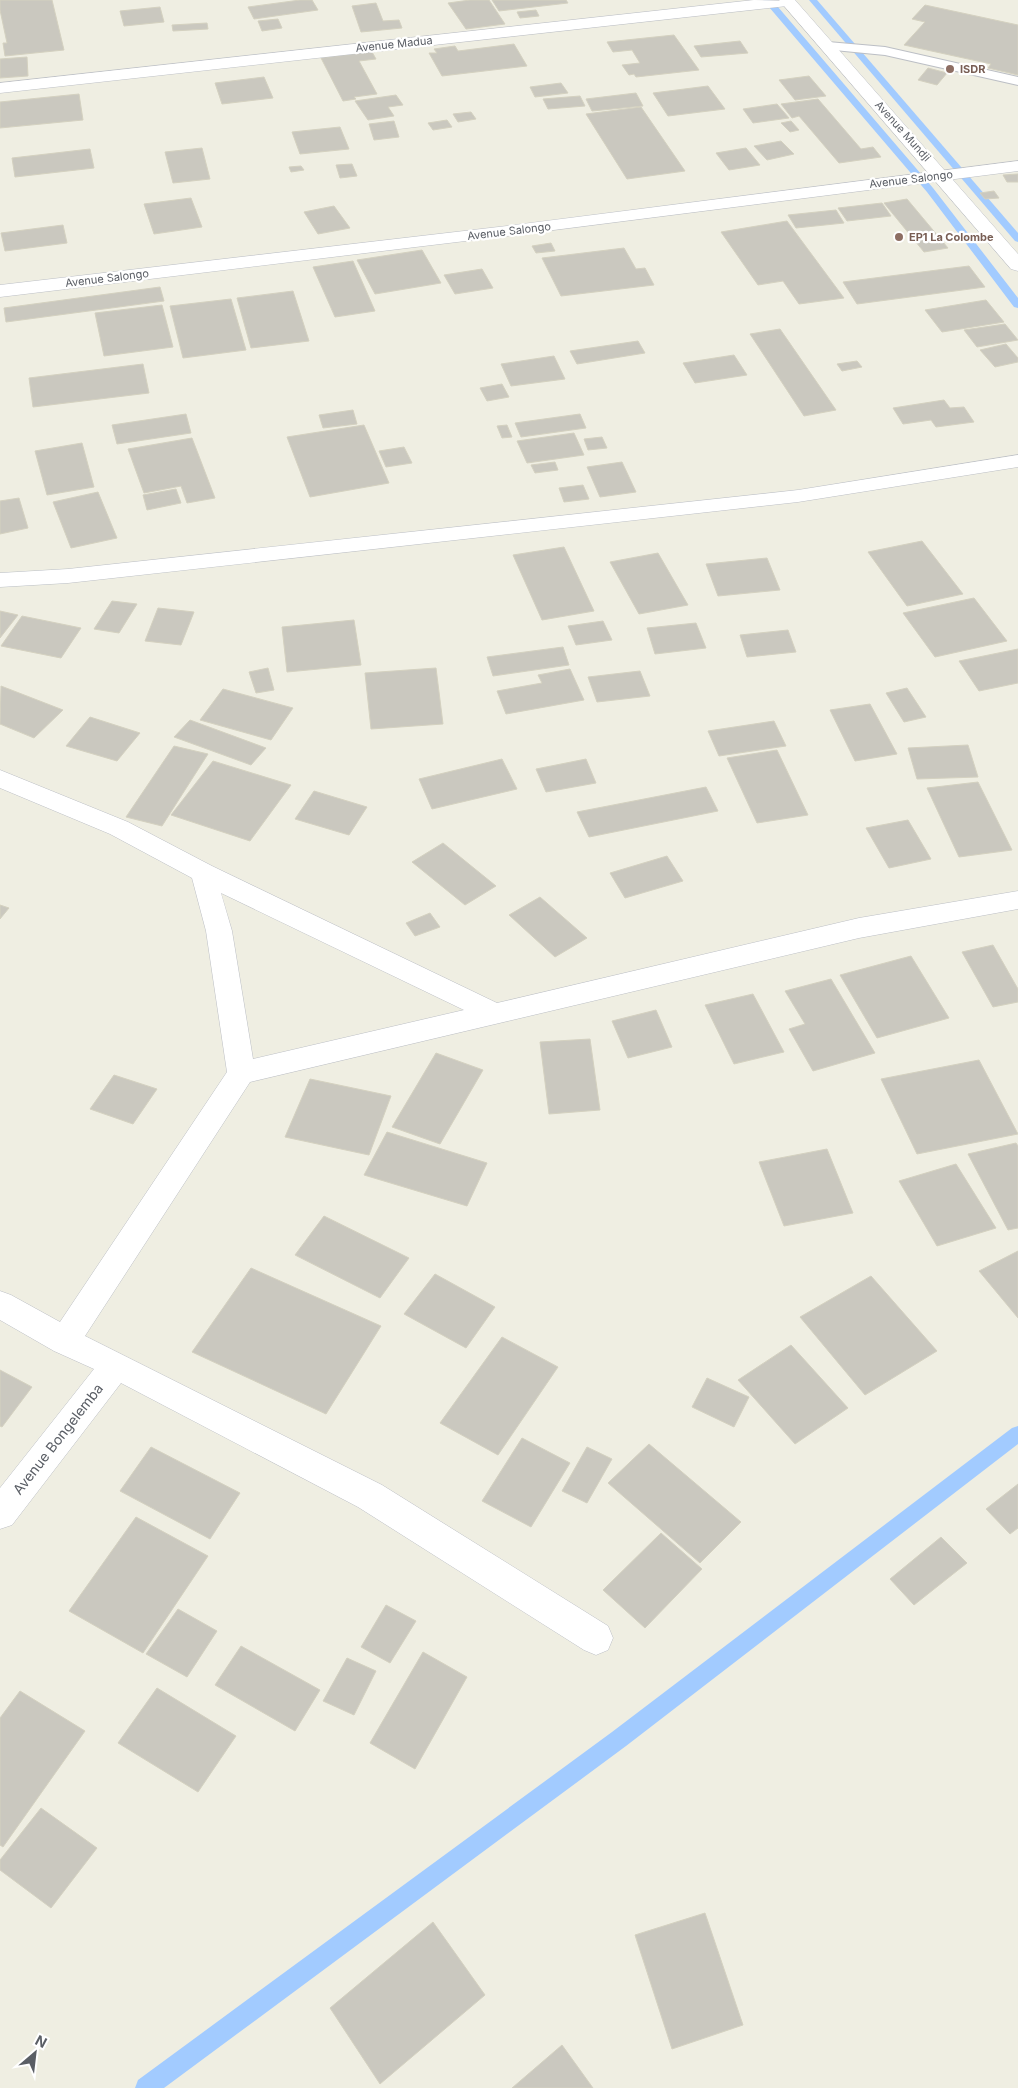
<svg xmlns="http://www.w3.org/2000/svg" width="1018" height="2088" font-family="Inter,sans-serif">
<style>
.lines{fill:none;stroke-linecap:round;stroke-linejoin:round}
.stream{fill:#a2cbff;fill-rule:evenodd}
.building{fill:#cac8bf;stroke:#d4d1c0}
.service-casing{stroke:#bcbfc5;stroke-width:2}
.minor-casing{stroke:#bcbfc5;stroke-width:1}
.tertiary-casing{stroke:#bcbfc5;stroke-width:1}
.service{fill:#fff;fill-rule:evenodd}
.minor{fill:#fff;fill-rule:evenodd}
.tertiary{fill:#fff;fill-rule:evenodd}
.education-dot{fill:#8d6e63;stroke:#fff;stroke-width:2}
.labels{text-anchor:middle;stroke-width:4.5;stroke-linejoin:round;paint-order:stroke}
.far-street-label{font-size:11px;fill:#5a5e65;stroke:#fff}
.far-education-label{font-size:11px;font-weight:bold;fill:#785e54;stroke:#fff;text-anchor:start}
.street-label{font-size:14px;fill:#5a5e65;stroke:#fff}
</style>
<rect width="100%" height="100%" fill="#efeee2"/>
<g class="lines">
<g class="stream">
<polygon points="763,0 772,0 933,188 1018,298 1018,308 1014,307 927,192"/>
<polygon points="809,0 817,0 1018,233 1018,242 1015,241"/>
<polygon points="1018,1426 1018,1444 626,1746 164,2088 135,2088 138,2080 612,1732 1012,1428"/>
</g>
</g>
<g class="building">
<polygon points="0,0 52,0 64,50 5,56 3,43 7,43 0,10"/>
<polygon points="300,0 312,0 318,10 254,19 248,7"/>
<polygon points="470,0 489,0 505,24 466,29 448,3"/>
<polygon points="492,0 566,0 568,3 499,11"/>
<polygon points="376,3 383,21 399,20 402,28 361,32 352,6"/>
<polygon points="925,5 1018,25 1018,75 988,68 991,64 904,45 925,22 912,19"/>
<polygon points="160,7 164,22 124,26 120,11"/>
<polygon points="536,10 539,16 520,18 517,12"/>
<polygon points="278,19 282,28 262,31 258,21"/>
<polygon points="207,23 208,29 173,31 172,25"/>
<polygon points="674,35 699,70 636,77 634,74 629,75 622,65 640,63 632,50 613,52 607,42"/>
<polygon points="740,41 748,53 701,57 694,46"/>
<polygon points="514,44 527,66 442,76 429,53 437,53 434,49 455,46 458,51"/>
<polygon points="372,52 376,59 359,61 377,94 354,97 356,99 343,101 321,58"/>
<polygon points="27,57 28,76 0,78 0,59"/>
<polygon points="928,68 947,73 937,85 918,80"/>
<polygon points="809,76 826,96 795,100 779,80"/>
<polygon points="264,77 273,98 222,104 215,83"/>
<polygon points="561,83 568,93 535,97 530,87"/>
<polygon points="708,86 725,109 668,116 653,93"/>
<polygon points="636,93 643,106 592,111 586,99"/>
<polygon points="79,94 83,120 0,128 0,102"/>
<polygon points="396,95 403,105 388,107 394,116 368,120 355,101"/>
<polygon points="580,96 585,106 548,109 543,99"/>
<polygon points="818,99 861,149 873,147 881,157 839,163 799,116 792,118 781,104"/>
<polygon points="777,104 789,118 753,123 743,109"/>
<polygon points="641,107 685,171 627,179 586,114"/>
<polygon points="471,112 476,119 458,122 453,114"/>
<polygon points="447,120 452,127 433,130 428,123"/>
<polygon points="394,121 399,137 374,140 369,124"/>
<polygon points="791,121 799,130 790,132 781,123"/>
<polygon points="340,127 349,149 300,154 292,132"/>
<polygon points="781,141 794,154 767,160 754,146"/>
<polygon points="202,148 210,179 173,183 165,152"/>
<polygon points="746,148 760,165 729,170 716,153"/>
<polygon points="90,149 94,168 15,177 12,158"/>
<polygon points="352,164 357,176 340,178 336,165"/>
<polygon points="301,166 304,170 291,172 289,167"/>
<polygon points="1018,174 1018,182 1007,182 1003,175"/>
<polygon points="994,191 999,198 985,199 980,193"/>
<polygon points="191,198 202,227 154,234 144,204"/>
<polygon points="907,199 948,248 924,252 884,203"/>
<polygon points="882,203 891,216 847,221 838,208"/>
<polygon points="334,206 350,228 318,234 304,212"/>
<polygon points="836,210 844,223 796,228 788,215"/>
<polygon points="787,221 844,298 799,304 783,281 758,285 721,232"/>
<polygon points="63,225 67,243 5,251 1,233"/>
<polygon points="551,243 555,251 536,253 532,246"/>
<polygon points="624,248 636,269 645,268 654,285 561,296 542,258"/>
<polygon points="422,250 441,283 375,294 357,260"/>
<polygon points="353,261 375,311 335,317 313,267"/>
<polygon points="969,266 985,287 857,304 843,282"/>
<polygon points="482,269 493,288 455,294 444,275"/>
<polygon points="160,287 164,301 6,322 4,308"/>
<polygon points="293,291 309,341 251,348 237,298"/>
<polygon points="231,299 246,350 183,358 170,306"/>
<polygon points="986,300 1004,322 942,332 925,310"/>
<polygon points="162,305 173,347 104,356 95,313"/>
<polygon points="1005,324 1018,340 977,347 964,330"/>
<polygon points="780,329 836,410 804,416 750,334"/>
<polygon points="638,341 645,353 577,364 570,351"/>
<polygon points="1006,344 1018,358 1018,362 995,367 980,350"/>
<polygon points="734,355 747,375 695,383 683,363"/>
<polygon points="554,356 565,379 511,386 501,364"/>
<polygon points="857,361 862,367 842,371 837,364"/>
<polygon points="143,364 149,393 33,407 29,378"/>
<polygon points="502,384 509,397 487,401 480,388"/>
<polygon points="944,400 950,408 964,407 974,422 936,427 931,420 903,424 893,408"/>
<polygon points="353,410 357,424 323,428 319,415"/>
<polygon points="186,414 191,433 117,444 112,425"/>
<polygon points="580,414 586,428 521,437 515,423"/>
<polygon points="364,425 389,483 310,497 287,437"/>
<polygon points="507,425 512,437 502,438 497,426"/>
<polygon points="574,433 584,455 527,463 517,441"/>
<polygon points="602,437 607,448 588,450 584,439"/>
<polygon points="192,438 215,498 187,503 181,486 144,493 128,449"/>
<polygon points="82,443 94,487 47,495 35,451"/>
<polygon points="404,447 412,463 386,467 379,451"/>
<polygon points="555,462 558,470 535,473 531,465"/>
<polygon points="622,462 636,492 600,497 587,467"/>
<polygon points="583,485 589,499 564,502 559,488"/>
<polygon points="176,489 181,503 147,510 143,495"/>
<polygon points="98,492 117,538 71,548 53,502"/>
<polygon points="19,498 28,528 0,534 0,501"/>
<polygon points="922,541 963,594 907,606 868,552"/>
<polygon points="564,547 594,611 542,620 513,555"/>
<polygon points="658,553 688,605 639,614 610,562"/>
<polygon points="767,558 780,590 718,596 706,564"/>
<polygon points="974,598 1007,641 935,657 903,613"/>
<polygon points="112,601 137,604 119,633 94,629"/>
<polygon points="158,608 194,612 181,645 145,641"/>
<polygon points="0,611 18,615 0,638"/>
<polygon points="22,616 81,628 61,658 1,646"/>
<polygon points="354,620 361,665 287,672 282,627"/>
<polygon points="603,621 612,640 576,645 568,626"/>
<polygon points="696,623 706,648 655,654 647,628"/>
<polygon points="788,630 796,652 747,657 740,635"/>
<polygon points="563,647 569,665 493,676 487,657"/>
<polygon points="1018,649 1018,683 979,691 959,661"/>
<polygon points="268,668 274,690 256,693 249,672"/>
<polygon points="436,668 443,724 371,729 365,673"/>
<polygon points="570,669 584,700 506,714 497,691 542,683 538,675"/>
<polygon points="640,671 650,696 597,702 588,677"/>
<polygon points="1,686 63,710 34,738 0,724"/>
<polygon points="907,688 926,717 904,722 886,693"/>
<polygon points="223,689 293,708 271,740 200,720"/>
<polygon points="870,704 897,754 855,761 830,710"/>
<polygon points="90,717 140,733 117,761 66,746"/>
<polygon points="190,720 266,748 251,765 174,737"/>
<polygon points="774,721 786,746 719,756 708,731"/>
<polygon points="968,745 978,777 917,779 908,748"/>
<polygon points="174,746 208,754 162,826 126,817"/>
<polygon points="777,750 808,815 757,823 727,758"/>
<polygon points="502,759 517,789 432,809 419,779"/>
<polygon points="586,759 596,783 546,792 536,769"/>
<polygon points="213,761 291,785 250,841 171,815"/>
<polygon points="978,782 1012,850 959,857 927,788"/>
<polygon points="706,787 718,811 589,837 577,812"/>
<polygon points="314,791 367,807 349,835 295,819"/>
<polygon points="908,820 931,859 889,868 866,828"/>
<polygon points="443,843 496,886 465,905 412,862"/>
<polygon points="667,856 683,881 625,898 610,873"/>
<polygon points="540,897 587,938 555,957 509,915"/>
<polygon points="0,905 9,908 0,919"/>
<polygon points="430,913 440,927 415,936 406,923"/>
<polygon points="993,945 1018,989 1018,1002 993,1007 962,952"/>
<polygon points="911,956 949,1018 877,1038 840,975"/>
<polygon points="831,979 875,1053 813,1071 789,1029 805,1024 785,991"/>
<polygon points="753,994 784,1052 734,1064 705,1005"/>
<polygon points="656,1010 672,1047 628,1058 612,1021"/>
<polygon points="590,1039 600,1110 549,1114 540,1042"/>
<polygon points="436,1053 483,1070 440,1144 392,1127"/>
<polygon points="979,1060 1018,1134 917,1154 881,1079"/>
<polygon points="114,1075 157,1089 133,1124 90,1109"/>
<polygon points="310,1079 391,1096 369,1155 285,1137"/>
<polygon points="387,1132 487,1163 467,1206 364,1175"/>
<polygon points="1016,1143 1018,1146 1018,1228 1008,1230 968,1154"/>
<polygon points="827,1149 853,1213 784,1226 759,1162"/>
<polygon points="956,1164 996,1228 937,1246 899,1181"/>
<polygon points="324,1216 409,1258 380,1298 295,1255"/>
<polygon points="1018,1251 1018,1318 979,1271"/>
<polygon points="251,1268 381,1326 326,1414 192,1352"/>
<polygon points="435,1274 495,1307 466,1348 404,1314"/>
<polygon points="871,1276 937,1351 865,1395 800,1317"/>
<polygon points="502,1337 558,1367 498,1455 440,1423"/>
<polygon points="791,1345 848,1408 795,1444 738,1380"/>
<polygon points="0,1370 32,1387 2,1427 0,1426"/>
<polygon points="707,1378 749,1397 734,1427 692,1407"/>
<polygon points="522,1438 570,1463 531,1527 482,1501"/>
<polygon points="649,1444 741,1522 700,1563 608,1483"/>
<polygon points="151,1447 240,1493 210,1539 120,1491"/>
<polygon points="587,1447 612,1459 587,1503 562,1491"/>
<polygon points="1018,1484 1018,1528 1010,1534 986,1509"/>
<polygon points="136,1517 208,1556 143,1653 69,1611"/>
<polygon points="661,1533 702,1569 645,1628 603,1590"/>
<polygon points="941,1537 967,1563 914,1605 890,1579"/>
<polygon points="386,1605 416,1621 390,1663 361,1647"/>
<polygon points="178,1609 217,1631 187,1677 146,1654"/>
<polygon points="241,1646 320,1690 295,1731 215,1685"/>
<polygon points="423,1652 467,1677 415,1769 370,1743"/>
<polygon points="347,1658 376,1671 354,1715 323,1701"/>
<polygon points="157,1688 236,1736 198,1792 118,1743"/>
<polygon points="20,1691 85,1731 3,1847 0,1845 0,1718"/>
<polygon points="41,1808 97,1848 51,1908 0,1870 0,1860"/>
<polygon points="705,1913 743,2025 672,2049 635,1935"/>
<polygon points="433,1922 485,1995 380,2084 330,2008"/>
<polygon points="562,2045 593,2088 512,2088"/>
</g>
<g class="lines">
<g class="service-casing">
<polygon id="service" points="828,42 885,47 1018,77 1018,85 885,55 824,49 822,46"/>
</g>
<g class="minor-casing">
<g id="minor">
<polygon points="754,0 795,1 792,4 787,6 0,93 0,83"/>
<polygon points="1018,161 1018,171 507,236 0,297 0,285 507,226"/>
<polygon points="1018,455 1018,467 798,502 68,583 0,587 0,573 68,569 798,490"/>
<path d="M0 770 128 822 212 866 497 1003 859 918 1018 891V909L859 938 250 1082 85 1336 382 1485 608 1626 613 1638 608 1650 596 1655 584 1650 358 1507 121 1383 12 1525 0 1529V1488L94 1369 54 1351 0 1320V1291L11 1295 60 1322 227 1072 206 931 192 878 110 834 0 788ZM221 893 464 1010 253 1059 232 931Z"/>
</g>
</g>
<g class="tertiary-casing">
<polygon id="tertiary" points="779,0 795,0 1018,254 1018,271 1011,269"/>
</g>
<use href="#service" class="service"/>
<use href="#minor" class="minor"/>
<use href="#tertiary" class="tertiary"/>
</g>
<g class="education-dot">
<circle cx="950" cy="69" r="5"/>
<circle cx="899" cy="237" r="5"/>
</g>
<g class="labels">
<g class="far-street-label">
<text transform="translate(394 44) rotate(-6)" y="4">Avenue Madua</text>
<text transform="translate(903 131) rotate(48)" y="4">Avenue Mundji</text>
<text transform="translate(911 179) rotate(-7)" y="4">Avenue Salongo</text>
<text transform="translate(509 231) rotate(-7)" y="4">Avenue Salongo</text>
<text transform="translate(107 278) rotate(-7)" y="4">Avenue Salongo</text>
</g>
<g class="far-education-label">
<text x="960" y="73">ISDR</text>
<text x="909" y="241">EP1 La Colombe</text>
</g>
<g class="street-label">
<text transform="translate(58 1439) rotate(-52)" y="5">Avenue Bongelemba</text>
</g>
</g>
<g transform="translate(35 2053) rotate(28)" stroke="#ffffff" stroke-width="4" paint-order="stroke">
<path d="M0-4L9 19L0 12L-9 19Z" fill="#5a5e65"/>
<text y="-8" font-size="14" font-weight="bold" text-anchor="middle" fill="#5a5e65">N</text>
</g>
</svg>
